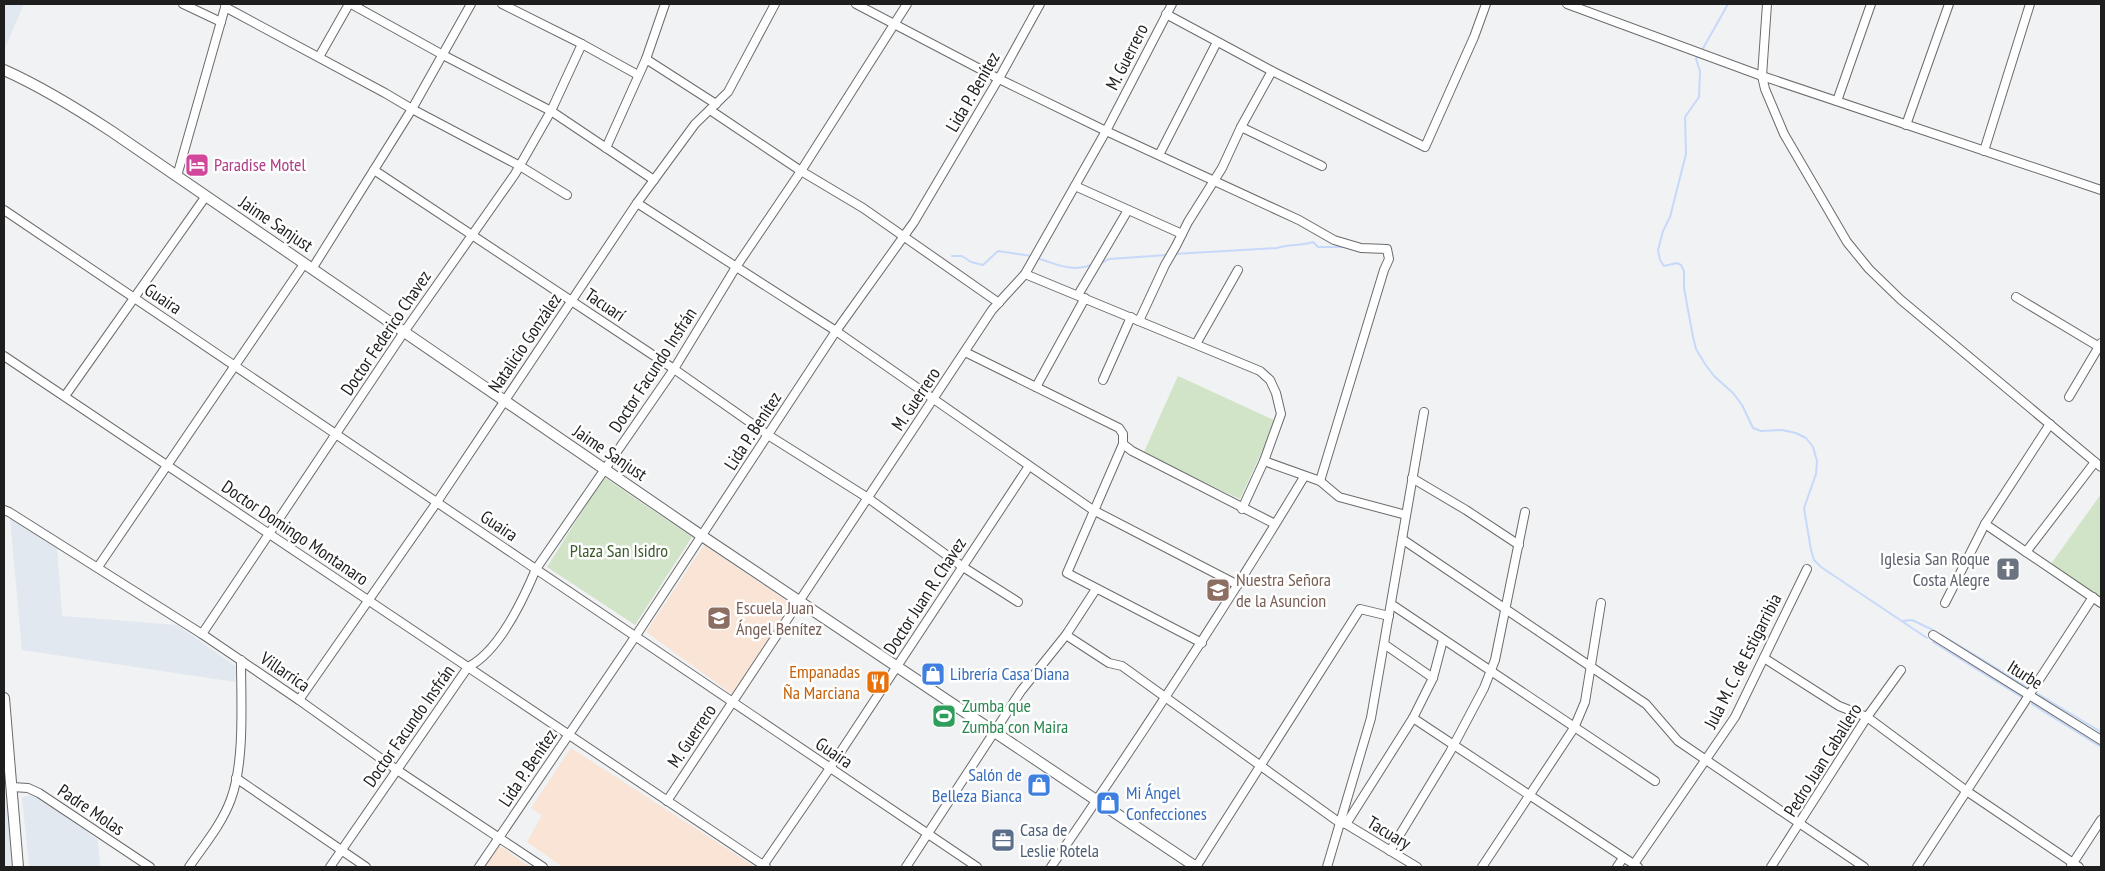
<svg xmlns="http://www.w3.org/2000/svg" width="2105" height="871" font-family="'PT Sans Narrow',sans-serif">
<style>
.built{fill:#e2e8ef}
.education{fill:#f9e4d5}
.green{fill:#d1e4c7}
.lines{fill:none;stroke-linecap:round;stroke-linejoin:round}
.stream{stroke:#c7d9fa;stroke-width:2}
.minor-casing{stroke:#6a6b6c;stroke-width:10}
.major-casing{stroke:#6a6b6c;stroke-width:12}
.minor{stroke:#fff;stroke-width:8}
.major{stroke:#fff;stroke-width:10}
.labels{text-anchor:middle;stroke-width:5;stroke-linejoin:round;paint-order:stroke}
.street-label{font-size:18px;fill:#1e1e1f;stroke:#fff}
.hotel-label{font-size:18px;fill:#b23c85;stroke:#fff;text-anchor:start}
.park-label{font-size:18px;fill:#3b592a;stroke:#fff}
.worship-label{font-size:18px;fill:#5b616d;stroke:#fff;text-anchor:end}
.education-label{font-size:18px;fill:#785e54;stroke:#fff;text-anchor:start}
.food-label{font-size:18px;fill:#c56008;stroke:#fff;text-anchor:end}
.shop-label{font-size:18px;fill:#366cbe;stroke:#fff;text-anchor:start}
.leisure-label{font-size:18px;fill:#27864d;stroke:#fff;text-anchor:start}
.service-label{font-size:18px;fill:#4e5e75;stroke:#fff;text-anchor:start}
</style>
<rect width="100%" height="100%" fill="#f1f2f3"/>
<g class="built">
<polygon points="4,4 24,4 5,48 4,47"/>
<polygon points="10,518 57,545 62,616 177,625 237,667 235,682 22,650"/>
<polygon points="4,757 12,867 4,867"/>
<polygon points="35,795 98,840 100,867 29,867 22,797"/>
</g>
<g class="education">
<polygon points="704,545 791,604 732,694 646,632"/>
<polygon points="571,748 752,865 750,867 563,867 527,842 542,815 531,808"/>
<polygon points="499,845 530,867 484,867"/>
</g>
<g class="green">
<polygon points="1178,376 1276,421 1240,499 1143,454"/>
<polygon points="604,477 692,537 635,625 547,567"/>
<polygon points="2101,494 2101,599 2051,564"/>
</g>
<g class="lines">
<g class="stream">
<polyline points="1701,52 1728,4"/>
<polyline points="1698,56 1696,59 1700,71 1699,97 1685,117 1686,154 1670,217 1663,231 1658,250 1660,260 1664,266 1677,263 1681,265 1684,271 1684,288 1693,337 1696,349 1705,364 1714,376 1733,393 1742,405 1753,428 1761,431 1782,430 1796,433 1806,438 1813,447 1817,461 1816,474 1804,508 1811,550 1814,560 1821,567 1927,638"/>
<path d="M1174 254 1277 248C1289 244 1301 246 1313 242L1318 247H1343"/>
<polyline points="952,256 962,256 971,262 983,265 998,251 1031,256"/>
<path d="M1036 258C1055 263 1071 273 1091 265"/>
<polyline points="1101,263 1109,259 1167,255"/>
<polyline points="1903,621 1912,620 1933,630"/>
<polyline points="1940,634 2029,688"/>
<polyline points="1933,642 2023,698"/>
<polyline points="2038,694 2101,732"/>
<polyline points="2032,704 2101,747"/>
</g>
<g class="minor-casing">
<g id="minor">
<polyline points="183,4 221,22"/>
<polyline points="351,4 443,55 551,111 654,180"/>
<polyline points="502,4 582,44 638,75"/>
<polyline points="856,4 999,79 1106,131 1299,220 1334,240 1361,248 1387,249 1389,259 1384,270 1320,481"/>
<polyline points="1567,4 1762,76 2101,190"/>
<polyline points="1767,4 1762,76 1765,89 1784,134 1847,242 1869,269 1901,300 2101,467"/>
<polyline points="225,7 385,93 412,109 520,166 567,195"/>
<polyline points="1166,14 1272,71 1425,147 1474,37 1486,4"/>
<polyline points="319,57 349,4"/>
<polyline points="646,59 716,104"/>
<polyline points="1837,101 1871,4"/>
<polyline points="710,110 801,171 863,208 999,303"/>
<polyline points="1906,125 1949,4"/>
<polyline points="1241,127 1272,71"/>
<polyline points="606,148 646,59 665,4"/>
<polyline points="1984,151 2030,4"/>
<polyline points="1159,155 1217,42"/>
<polyline points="374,170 674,369 768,435 868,498 963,567 1018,602"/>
<polyline points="177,176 226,4"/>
<polyline points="1075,186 1182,234"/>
<polyline points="637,203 836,331 1093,510 1238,585"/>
<polyline points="4,210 977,867"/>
<polyline points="312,269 412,109 471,4"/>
<polyline points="1025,274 1260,371 1270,380 1276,393 1281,414 1264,461 1242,509"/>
<polyline points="1078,295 1128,210"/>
<polyline points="2016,297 2101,348"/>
<polyline points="1139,321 1165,265 1176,246 1188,222 1222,168 1241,127 1322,166"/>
<polyline points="1196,344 1238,270"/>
<polyline points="965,352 1119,428 1123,434 1123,444 1132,451 1275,524"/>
<polyline points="4,356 766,867"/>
<polyline points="1103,380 1131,317"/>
<polyline points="1036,387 1085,298"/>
<polyline points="65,396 206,196"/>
<polyline points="2069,397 2101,343"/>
<polyline points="1123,444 1067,573 1202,643"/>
<polyline points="1264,461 1320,481 1339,497 1406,515"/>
<polyline points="1412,478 1466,510 1519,545"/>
<polyline points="4,510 9,512 202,634 299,700 397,770 543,867"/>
<polyline points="1985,524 2101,603"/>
<polyline points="1402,539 1646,704 1678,741 1864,867"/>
<polyline points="2026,552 2095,462"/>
<polyline points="98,567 304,264"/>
<polyline points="1945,603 1985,524 2050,424"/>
<polyline points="1391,604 1655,781"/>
<polyline points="202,634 404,332 515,174 551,111 582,44"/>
<polyline points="1066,635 1109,663 1122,666 1340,823 1346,824 1413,718 1433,678 1443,640"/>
<polyline points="1933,635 2101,740"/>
<polyline points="1384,644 1433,678"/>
<polyline points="1764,658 1839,706 1867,717 1968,792 2079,867"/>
<polyline points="299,700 437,502 637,203 695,124 728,92 775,4"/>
<polyline points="1413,718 1638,867"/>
<polyline points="236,778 366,867"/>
<polyline points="12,787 28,788 39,793 150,867"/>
<polyline points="667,801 992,310 1025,274 1106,131 1172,4"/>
<polyline points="1346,824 1417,867"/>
<polyline points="1390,851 1450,752 1484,688 1495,660 1525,512"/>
<polyline points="1634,864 1735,717 1807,569"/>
<polyline points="2071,866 2101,820"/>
<path d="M189 867C204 845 222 824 231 799 245 761 241 701 241 660"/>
<path d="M330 867 468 667C498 652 523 600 536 569L674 369 736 267 801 171 907 4"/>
<polyline points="479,867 635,637 836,331 914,222 1002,73 1040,4"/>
<polyline points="762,867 830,768 1029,466"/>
<polyline points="906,867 1021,691 1066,635 1096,589"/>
<path d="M1051 867C1139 739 1224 610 1304 477"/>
<polyline points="1196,867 1360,609 1389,616"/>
<polyline points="1327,867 1371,718 1424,412"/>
<polyline points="1482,867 1574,728 1585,702 1601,603"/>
<polyline points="1617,867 1623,858"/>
<polyline points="1771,867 1867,717 1901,670"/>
<polyline points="1917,867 2093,597"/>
</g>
</g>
<g class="major-casing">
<g id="major">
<path d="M4 70C42 87 76 108 111 131L702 536 1196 867"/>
<polyline points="4,698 18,867"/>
</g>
</g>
<use href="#minor" class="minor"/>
<use href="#major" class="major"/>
</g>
<defs>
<g id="hotel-square" transform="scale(1.25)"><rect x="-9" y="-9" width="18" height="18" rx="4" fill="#d1479c" stroke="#fff"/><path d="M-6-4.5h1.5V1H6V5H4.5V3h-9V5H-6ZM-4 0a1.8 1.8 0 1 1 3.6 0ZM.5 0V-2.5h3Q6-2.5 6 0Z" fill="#fff"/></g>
<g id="church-square" transform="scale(1.25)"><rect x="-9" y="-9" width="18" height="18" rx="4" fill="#6b7280" stroke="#fff"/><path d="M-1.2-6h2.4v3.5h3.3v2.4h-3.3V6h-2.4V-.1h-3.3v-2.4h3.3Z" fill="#fff"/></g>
<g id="school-square" transform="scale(1.25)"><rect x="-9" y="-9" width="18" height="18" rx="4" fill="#8d6e63" stroke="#fff"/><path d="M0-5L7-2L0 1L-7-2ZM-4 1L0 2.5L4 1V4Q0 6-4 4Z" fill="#fff"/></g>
<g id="shop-square" transform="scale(1.25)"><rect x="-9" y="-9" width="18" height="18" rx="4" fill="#3f7fe0" stroke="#fff"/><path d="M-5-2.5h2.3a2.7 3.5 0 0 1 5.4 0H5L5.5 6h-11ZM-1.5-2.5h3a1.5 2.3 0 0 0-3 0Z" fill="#fff"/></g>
<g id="restaurant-square" transform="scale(1.25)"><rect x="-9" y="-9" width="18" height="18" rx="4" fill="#e8710a" stroke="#fff"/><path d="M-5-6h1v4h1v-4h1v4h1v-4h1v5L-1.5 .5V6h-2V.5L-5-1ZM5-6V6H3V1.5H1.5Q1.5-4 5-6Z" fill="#fff"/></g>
<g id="stadium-square" transform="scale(1.25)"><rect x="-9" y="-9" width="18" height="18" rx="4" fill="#2e9e5b" stroke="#fff"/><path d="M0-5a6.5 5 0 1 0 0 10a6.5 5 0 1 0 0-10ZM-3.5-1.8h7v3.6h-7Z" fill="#fff"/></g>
<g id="office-square" transform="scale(1.25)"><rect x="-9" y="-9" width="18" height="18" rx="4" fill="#5c6f8a" stroke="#fff"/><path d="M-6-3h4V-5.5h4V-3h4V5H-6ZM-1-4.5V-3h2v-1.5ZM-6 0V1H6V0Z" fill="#fff"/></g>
</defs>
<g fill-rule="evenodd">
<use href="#hotel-square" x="197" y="165"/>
<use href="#church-square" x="2008" y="569"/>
<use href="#school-square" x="1218" y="590"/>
<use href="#school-square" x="719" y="618"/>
<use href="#shop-square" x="933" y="674"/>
<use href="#restaurant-square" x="878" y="682"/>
<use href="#stadium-square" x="944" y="716"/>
<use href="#shop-square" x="1039" y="785"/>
<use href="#shop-square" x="1108" y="803"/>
<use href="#office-square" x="1003" y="840"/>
</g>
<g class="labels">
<g class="street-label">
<text transform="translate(1127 57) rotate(-63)" y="6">M. Guerrero</text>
<text transform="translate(973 92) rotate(-60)" y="6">Lida P. Benítez</text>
<text transform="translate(276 224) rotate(34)" y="6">Jaime Sanjust</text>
<text transform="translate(163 299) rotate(34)" y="6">Guaira</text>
<text transform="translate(605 305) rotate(34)" y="6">Tacuarí</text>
<text transform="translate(386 333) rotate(-56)" y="6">Doctor Federico Chavez</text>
<text transform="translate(525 343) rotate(-56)" y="6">Natalicio González</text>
<text transform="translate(653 370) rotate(-57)" y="6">Doctor Facundo Insfrán</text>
<text transform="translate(916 399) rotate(-56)" y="6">M. Guerrero</text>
<text transform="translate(753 431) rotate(-57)" y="6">Lida P. Benítez</text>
<text transform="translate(610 453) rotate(34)" y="6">Jaime Sanjust</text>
<text transform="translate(499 526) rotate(34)" y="6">Guaira</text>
<text transform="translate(295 533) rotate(34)" y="6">Doctor Domingo Montanaro</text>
<text transform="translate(925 596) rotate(-57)" y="6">Doctor Juan R. Chavez</text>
<text transform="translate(1743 661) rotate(-63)" y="6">Jula M. C. de Estigarribia</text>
<text transform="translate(285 672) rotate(34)" y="6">Villarrica</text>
<text transform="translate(2025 675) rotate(32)" y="6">Iturbe</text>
<text transform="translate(409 726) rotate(-55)" y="6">Doctor Facundo Insfrán</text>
<text transform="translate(692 736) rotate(-56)" y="6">M. Guerrero</text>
<text transform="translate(834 753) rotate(34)" y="6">Guaira</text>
<text transform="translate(1823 760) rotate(-58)" y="6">Pedro Juan Caballero</text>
<text transform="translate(528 768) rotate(-56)" y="6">Lida P. Benítez</text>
<text transform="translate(91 810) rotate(34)" y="6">Padre Molas</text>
<text transform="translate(1389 833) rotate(31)" y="6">Tacuary</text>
</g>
<g class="hotel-label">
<text x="214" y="171">Paradise Motel</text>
</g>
<g class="park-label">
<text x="619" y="557">Plaza San Isidro</text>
</g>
<g class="worship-label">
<text x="1990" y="565">Iglesia San Roque<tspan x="1990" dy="21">Costa Alegre</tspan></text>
</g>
<g class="education-label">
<text x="1236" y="586">Nuestra Señora<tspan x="1236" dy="21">de la Asuncion</tspan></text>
<text x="736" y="614">Escuela Juan<tspan x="736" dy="21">Ángel Benítez</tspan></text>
</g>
<g class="food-label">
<text x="860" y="678">Empanadas<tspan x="860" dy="21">Ña Marciana</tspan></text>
</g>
<g class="shop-label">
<text x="950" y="680">Librería Casa Diana</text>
<text x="1022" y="781" text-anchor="end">Salón de<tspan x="1022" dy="21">Belleza Bianca</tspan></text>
<text x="1126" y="799">Mi Ángel<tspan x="1126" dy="21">Confecciones</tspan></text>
</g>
<g class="leisure-label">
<text x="962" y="712">Zumba que<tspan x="962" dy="21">Zumba con Maira</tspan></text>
</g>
<g class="service-label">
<text x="1020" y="836">Casa de<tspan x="1020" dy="21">Leslie Rotela</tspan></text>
</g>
</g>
<rect width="2105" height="871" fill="none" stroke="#1e1e1f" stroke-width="10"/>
</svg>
